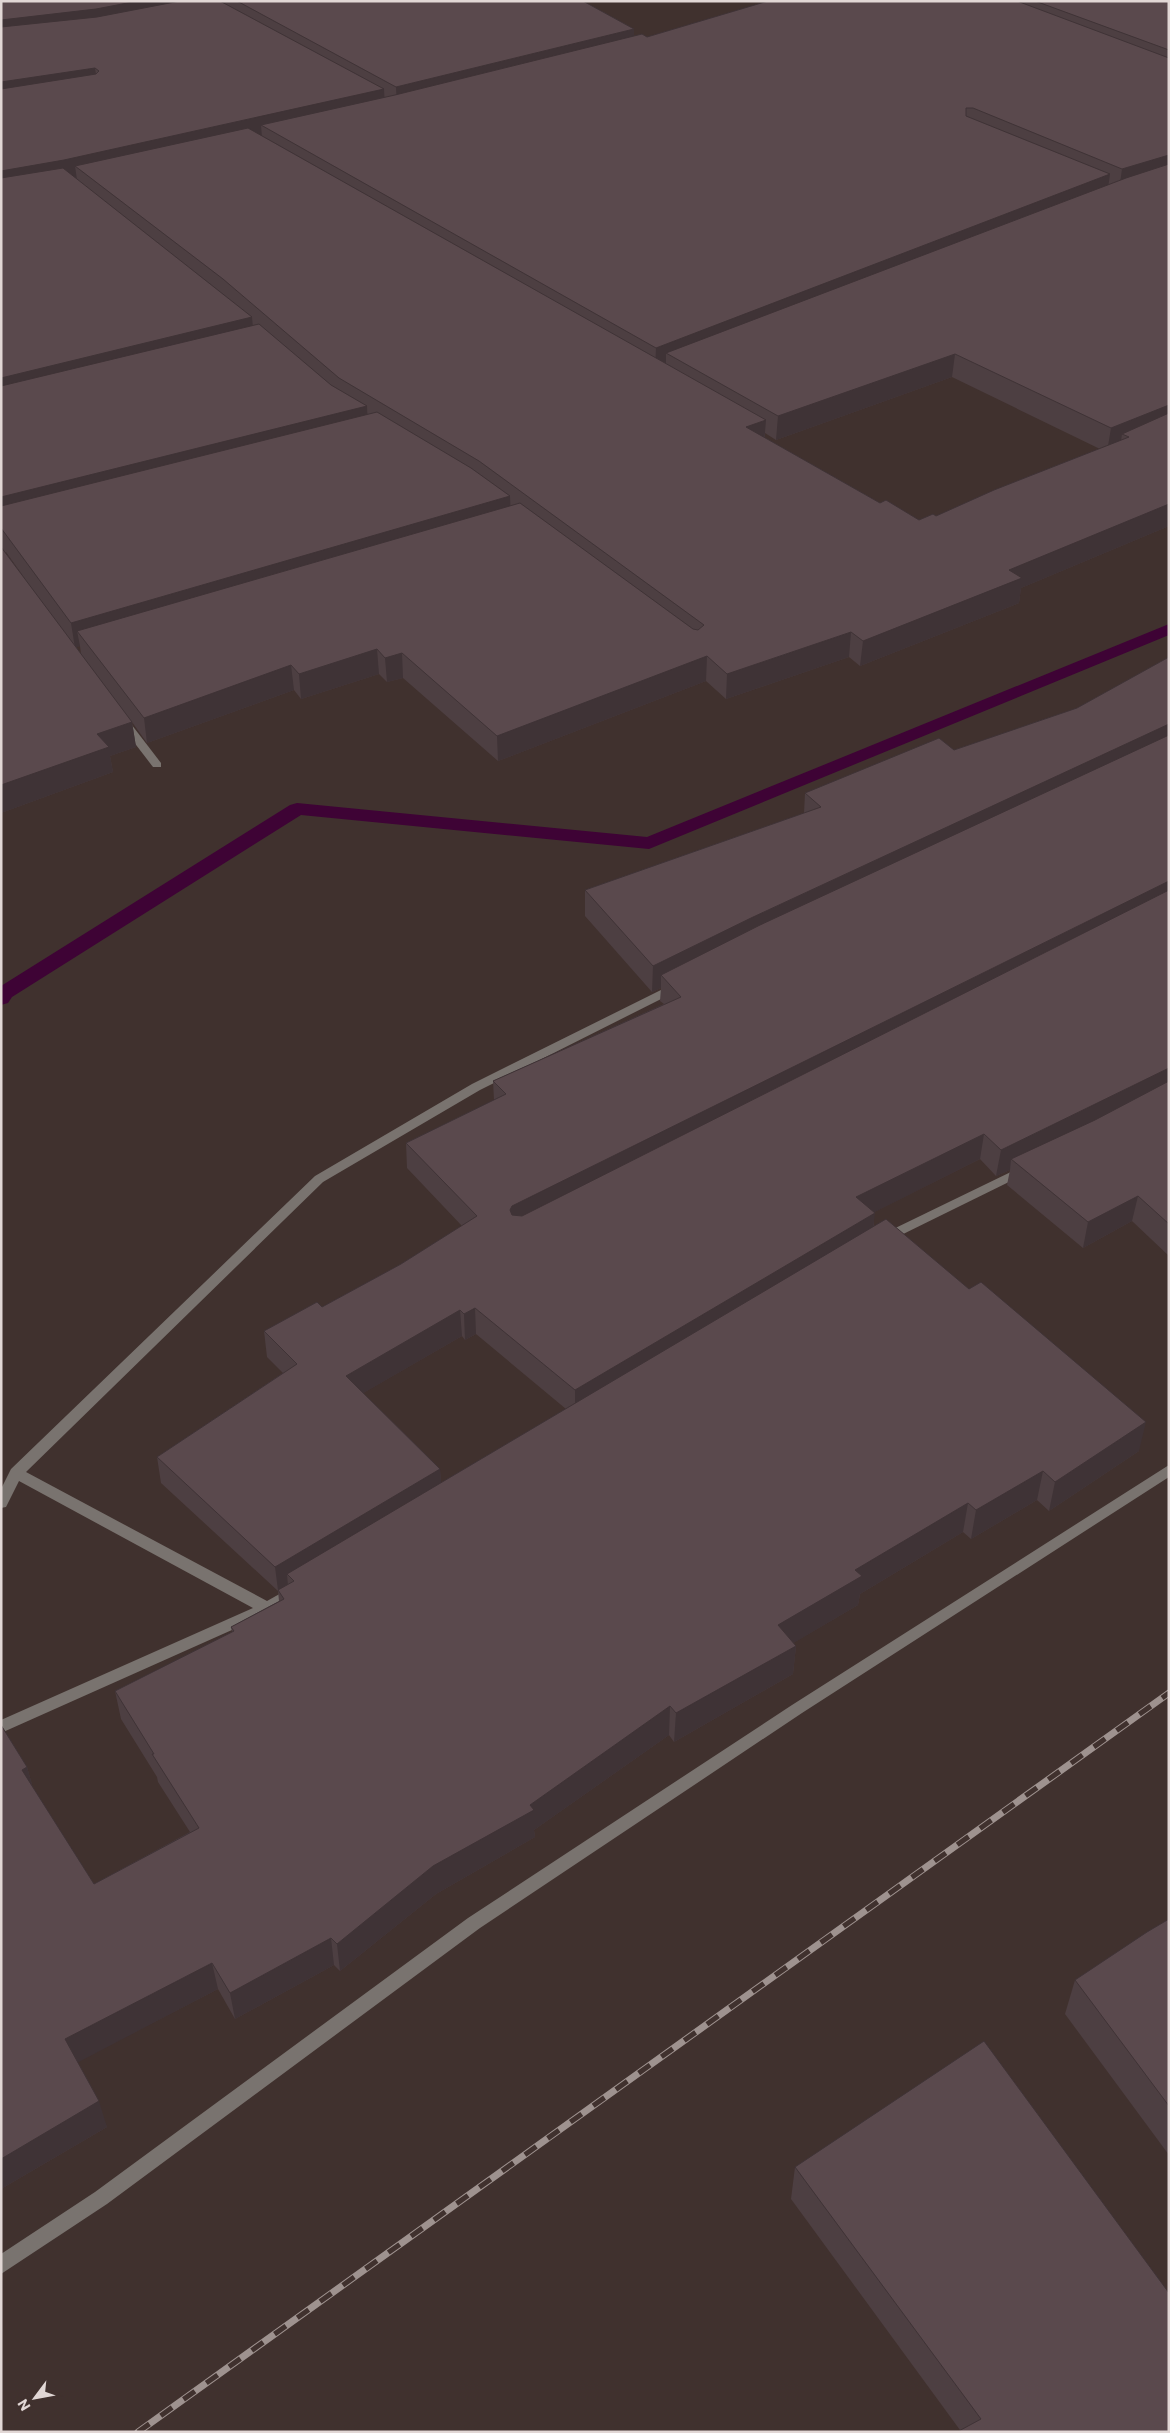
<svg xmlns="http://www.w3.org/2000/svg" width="1170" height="2433" font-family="Commissioner,sans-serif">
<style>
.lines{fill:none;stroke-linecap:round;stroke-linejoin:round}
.stream{fill:#3e0335;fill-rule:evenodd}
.minor{fill:#79736f;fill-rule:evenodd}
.rail-casing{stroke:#9e928f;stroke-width:7}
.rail{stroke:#40312e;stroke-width:5;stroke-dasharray:14;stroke-linecap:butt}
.wall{fill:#4d3f42;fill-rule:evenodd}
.shaded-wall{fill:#3f3336}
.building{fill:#5a494d;stroke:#3f3336}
</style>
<rect width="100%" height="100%" fill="#40312e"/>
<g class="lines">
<polygon class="stream" points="1169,624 1169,635 649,849 301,815 12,997 8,1003 1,1005 1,986 290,805 297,803 647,837"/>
<g class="minor">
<polygon points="124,719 128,720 161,763 161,767 153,767 120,724 119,722"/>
<polygon points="675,983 679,984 681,987 679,990 480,1090 323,1182 26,1472 267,1601 292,1587 297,1589 299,1593 297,1597 272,1612 1,1733 1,1720 253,1608 19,1481 6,1507 1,1508 1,1489 11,1469 315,1176 472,1084"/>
<polygon points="1023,1166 1027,1167 1029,1170 1027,1173 891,1240 883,1240 881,1237 883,1234"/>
<polygon points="1169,1465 1169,1477 802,1713 480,1928 107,2204 1,2274 1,2254 95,2192 468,1918 792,1705"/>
</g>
<g class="rail-casing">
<polyline id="rail" points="138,2432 1169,1693"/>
</g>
<use href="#rail" class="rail"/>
</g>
<g class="wall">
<path d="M1 1H583L634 29V36L647 37 768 1H1169V526L1021 588 1019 603 860 666 849 657 726 699 706 681 498 761 403 678 387 682 379 674 301 699 294 690 147 743 132 722 136 747 110 756 113 772 1 813ZM952 377 1100 449 936 516 919 520 880 503 765 438V433L776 440ZM5 552H6L26 580ZM80 646 81 654 76 647Z"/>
<path d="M1169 657V1256L1132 1221 1083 1248 1007 1185 1010 1170 996 1176 980 1159 874 1212V1226L1139 1451 1049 1511 1037 1500 971 1539 963 1532 860 1594 858 1605 793 1643 796 1646 793 1674 674 1742 669 1735 534 1830 535 1837 436 1894 340 1971 334 1965 235 2019 218 1989 77 2062 107 2127 1 2189V1725L27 1767 33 1788 94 1884 190 1832 158 1782 157 1777 121 1719 115 1691 232 1632 231 1627 279 1601 278 1591 161 1483 157 1457 283 1373 267 1357 264 1331 322 1307 401 1264 462 1226 407 1168 406 1143 494 1100 493 1081 664 1004 660 1001 661 988 652 992 585 916V890L804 813 805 793 954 750 1077 708ZM476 1334 566 1409 441 1483 440 1469 363 1393 462 1336 465 1340Z"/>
<polygon points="1169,1919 1169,2155 1065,2014 1075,1980"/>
<polygon points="795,2167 1169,2432 960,2430 791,2199"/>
</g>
<g class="shaded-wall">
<polygon points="138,1 200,1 1,41 1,20"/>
<polygon points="634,29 634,50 397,108 396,87"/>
<polygon points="95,68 98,88 1,103 1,82"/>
<polygon points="384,89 385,110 261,125 262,138 75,166 77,180 1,194 1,171"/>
<polygon points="1169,155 1169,176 1119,191 1122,169"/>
<polygon points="1110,174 1107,196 666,353 666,367 655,371 656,348"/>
<polygon points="252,317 254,340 1,402 1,378"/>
<polygon points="955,354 952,377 776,440 778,416"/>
<polygon points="1169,405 1169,427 1122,434 1120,447 1107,452 1111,428"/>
<polygon points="367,406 368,429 1,522 1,497"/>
<polygon points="766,420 764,444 746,427"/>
<polygon points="510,496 511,520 77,631 80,646 75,648 71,623"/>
<polygon points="1169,504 1169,526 1021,588 1019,603 860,666 863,641 1009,570"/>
<polygon points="851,632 849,657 726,699 727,674"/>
<polygon points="377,649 379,674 301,699 299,674"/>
<polygon points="402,653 403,678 387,682 385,658"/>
<polygon points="707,656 706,681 498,761 497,736"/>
<polygon points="291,665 294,690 147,743 144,718"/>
<polygon points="132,722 136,747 110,756 113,772 1,813 1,785 97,734"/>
<polygon points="1169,724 1169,744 661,975 661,988 652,992 653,966 751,918"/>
<polygon points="1169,881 1169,904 510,1236 510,1210 512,1206"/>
<polygon points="1169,1068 1169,1091 1011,1159 1010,1170 996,1176 1001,1150"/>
<polygon points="984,1134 980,1159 853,1223 856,1197"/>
<polygon points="1138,1196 1132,1221 1083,1248 1088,1222"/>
<polygon points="875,1213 872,1239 575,1416 575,1390"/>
<polygon points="475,1308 476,1334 465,1340 464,1314"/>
<polygon points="460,1310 462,1336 348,1402 346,1376"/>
<polygon points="1146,1422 1139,1451 1049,1511 1055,1482"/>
<polygon points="440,1469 442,1495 287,1574 288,1586 278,1590 275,1567"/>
<polygon points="1043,1471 1037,1500 971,1539 976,1510"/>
<polygon points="968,1503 963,1532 860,1594 858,1605 775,1654 778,1625 855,1570"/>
<polygon points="796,1646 793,1674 674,1742 676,1713"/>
<polygon points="670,1706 669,1735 534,1830 535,1837 436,1894 340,1971 337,1944 433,1866 530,1805"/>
<polygon points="27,1767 35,1795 22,1770"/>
<polygon points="331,1938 334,1965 235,2019 230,1993"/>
<polygon points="212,1963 218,1989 73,2065 65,2039"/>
<polygon points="99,2101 107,2127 1,2189 1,2159"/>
</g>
<g class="building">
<polygon points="1,1 138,1 96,9 1,20"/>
<polygon points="180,1 220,1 384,89 64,160 1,171 1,89 96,74 99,71 95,68 1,82 1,27 97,17"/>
<polygon points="237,1 583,1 634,29 396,87"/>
<polygon points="768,1 1017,1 1169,58 1169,155 1122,169 973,108 966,108 966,116 1110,174 656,348 261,125 395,95 642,34 647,37"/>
<polygon points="1035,1 1169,1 1169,50"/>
<polygon points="248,128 766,420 746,427 880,503 886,500 919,520 933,514 936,516 994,490 1129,437 1122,434 1169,413 1169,504 1009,570 1022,578 863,641 851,632 727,674 707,656 497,736 402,653 385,658 377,649 299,674 291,665 144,718 77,631 520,503 693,629 698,630 704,625 479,461 339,378 223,279 75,166"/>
<polygon points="1169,164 1169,405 1111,428 955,354 778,416 666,353 1126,178"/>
<polygon points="63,168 252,317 1,378 1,178"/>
<polygon points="259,324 331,385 367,406 1,497 1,386"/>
<polygon points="377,412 471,468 510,496 71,623 1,528 1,506"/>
<polygon points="1,547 132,722 97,734 109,747 1,785"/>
<polygon points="1169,657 1169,724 751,918 653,966 585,890 821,807 805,793 939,738 954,750 1077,708"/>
<polygon points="1169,735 1169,881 512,1206 510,1210 512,1215 522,1216 1169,890 1169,1068 1001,1150 984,1134 856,1197 875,1213 575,1390 475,1308 464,1314 460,1310 346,1376 440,1469 275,1567 157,1457 297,1364 264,1331 317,1302 322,1307 401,1264 477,1216 406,1143 506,1094 493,1081 681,997 661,975 760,925"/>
<polygon points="1169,1081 1169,1224 1138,1196 1088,1222 1011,1159 1095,1120"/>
<polygon points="886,1219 969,1289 981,1282 1146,1422 1055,1482 1043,1471 976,1510 968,1503 855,1570 862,1576 778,1625 796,1646 676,1713 670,1706 530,1805 534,1810 433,1866 337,1944 331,1938 230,1993 212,1963 65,2039 99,2101 1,2159 1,1725 27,1767 22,1770 94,1884 199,1828 152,1754 154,1754 115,1691 234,1631 231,1627 284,1599 278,1590 294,1581 287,1574"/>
<polygon points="1169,1919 1169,2106 1075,1980 1147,1932"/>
<polygon points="984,2041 1169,2293 1169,2432 957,2432 981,2419 795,2167"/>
</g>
<rect width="1170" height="2433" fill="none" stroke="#e1d7d5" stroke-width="5"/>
<g transform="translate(35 2398) rotate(238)" stroke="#40312e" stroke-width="4" paint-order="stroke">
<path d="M0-4L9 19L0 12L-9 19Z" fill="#e1d7d5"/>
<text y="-8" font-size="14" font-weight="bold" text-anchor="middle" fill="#e1d7d5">N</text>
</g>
</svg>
